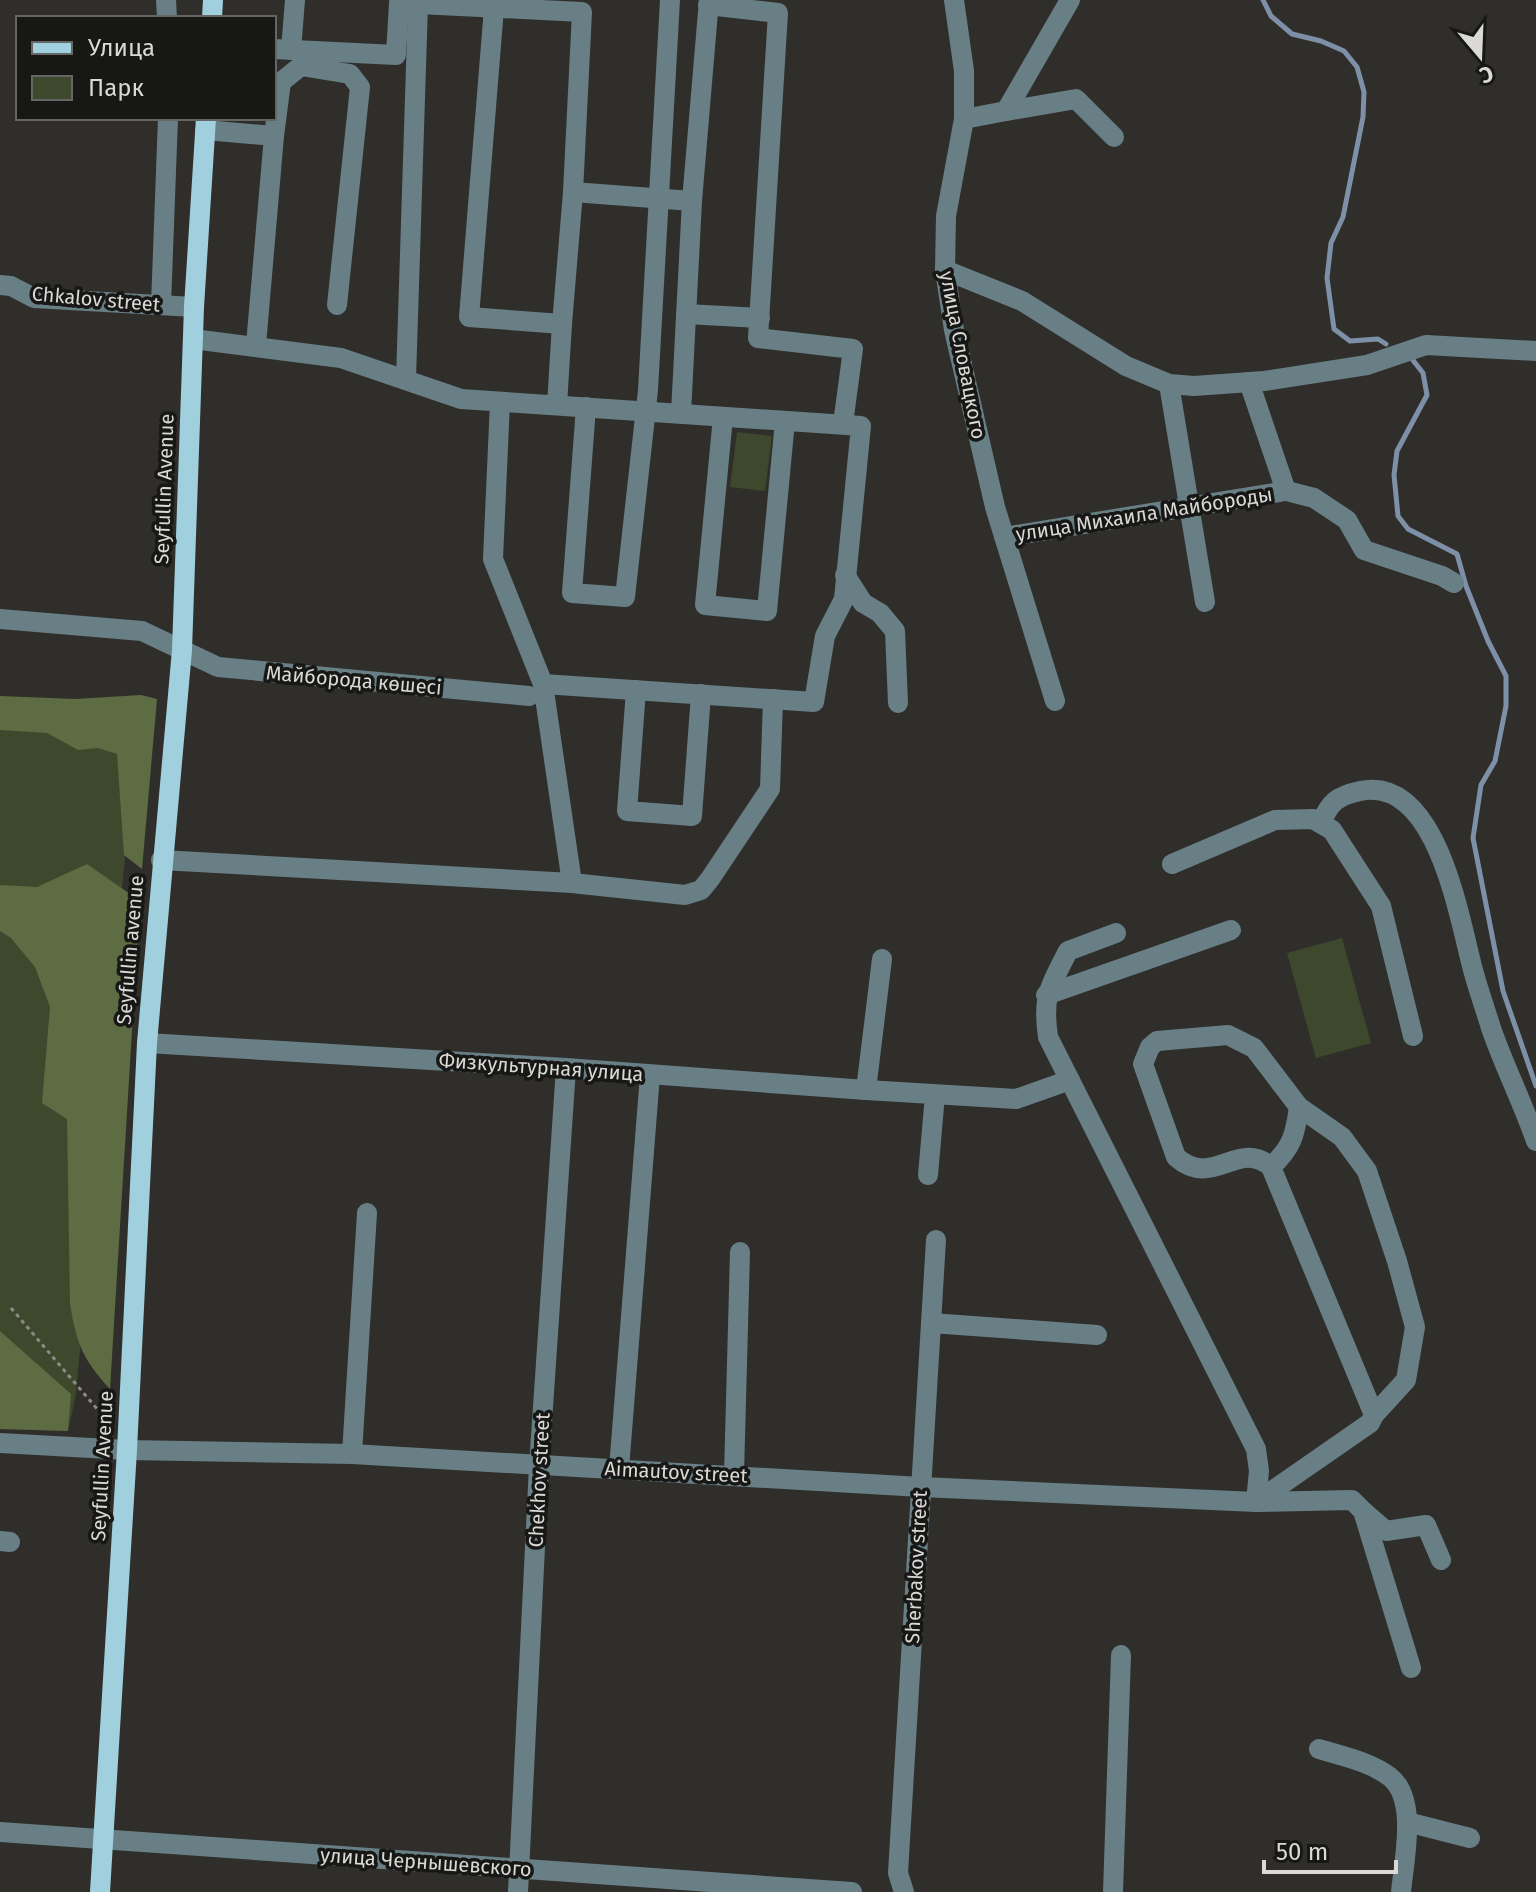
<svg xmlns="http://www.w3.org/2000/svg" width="1536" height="1892" font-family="'Fira Sans',sans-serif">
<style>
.green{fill:#3e482c}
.forest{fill:#5d6c43}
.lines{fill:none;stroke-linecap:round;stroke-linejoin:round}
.stream{stroke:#7e90a8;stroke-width:5}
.path{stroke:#8b8a87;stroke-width:3;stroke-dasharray:4 4;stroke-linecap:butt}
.minor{stroke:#687f86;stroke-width:20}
.major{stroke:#a0d0de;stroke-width:20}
.labels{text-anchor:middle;stroke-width:7;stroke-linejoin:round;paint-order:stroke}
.street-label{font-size:20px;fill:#dad9d7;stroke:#171715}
</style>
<rect width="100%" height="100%" fill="#302e2b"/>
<g class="green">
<polygon points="737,432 772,436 765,491 730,487"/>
<polygon points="0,696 138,713 76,1394 68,1431 0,1429"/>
<polygon points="1342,938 1371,1043 1316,1058 1287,953"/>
</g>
<g class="forest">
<polygon points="141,695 157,699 142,869 124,855 117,754 98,748 78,750 47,733 0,730 0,696 75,699"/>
<path d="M87 864 140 901 110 1389C82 1358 77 1345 70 1304L67 1119 42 1103 50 1007 35 967 11 938 0 931V885L37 887Z"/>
<polygon points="0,1331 71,1394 68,1431 0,1429"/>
</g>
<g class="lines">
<g class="stream">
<polyline points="1263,0 1271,16 1292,34 1321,41 1344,51 1357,67 1364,92 1363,117 1343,217 1331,243 1327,278 1334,329 1350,341 1378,339 1386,344"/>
<polyline points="1412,359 1423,373 1427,395 1397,451 1394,475 1398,516 1408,529 1457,554 1466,586 1488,641 1506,676 1506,706 1495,761 1481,785 1473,838 1503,991 1536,1086"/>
</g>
<polyline class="path" points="11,1308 98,1410"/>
<g class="minor">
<polyline points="166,0 167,18"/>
<polyline points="954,0 964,71 964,119 946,216 945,270 954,330 995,507 1055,701"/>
<polyline points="708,5 778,13 758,338 853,349 843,424"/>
<polyline points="494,8 469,317 562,324 573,192 692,201 709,0"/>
<polyline points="274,49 396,55 399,3 582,12 573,192"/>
<polyline points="291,50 295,0"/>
<polyline points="1006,111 1076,99 1114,137"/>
<polyline points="964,119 1006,111 1070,0"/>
<polyline points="205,130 274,136 256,345"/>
<polyline points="274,136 281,82 301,66 350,74 360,87 337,305"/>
<polyline points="945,270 1022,301 1126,366 1169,384 1194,386 1264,381 1367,365 1426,345 1536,351"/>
<polyline points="0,285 11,286 34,298 194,307"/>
<polyline points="161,305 168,118"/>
<polyline points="686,314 760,318"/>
<polyline points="193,339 341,358 461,399 861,426 844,599 825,636 814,702 543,684"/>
<polyline points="406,379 418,4"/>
<polyline points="1249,382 1284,485 1283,490"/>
<polyline points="1169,384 1205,602"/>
<polyline points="500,402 493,559 543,684 572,883"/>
<polyline points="557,405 562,324"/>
<polyline points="586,407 572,593 625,597 648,390 670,0"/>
<polyline points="681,413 692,201"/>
<polyline points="723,417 705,605 767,611 785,421"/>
<polyline points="1283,490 1314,498 1347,520 1364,550 1442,576 1454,583"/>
<polyline points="1004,537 1280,492 1283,490"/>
<polyline points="845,575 863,603 880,613 895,631 898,703"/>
<polyline points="0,619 142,631 218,667 529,696"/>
<polyline points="636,690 627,811 692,816 701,694"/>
<path d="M1321 823C1330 802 1337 796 1360 791 1437 775 1459 918 1473 970 1478 989 1485 1008 1491 1028 1504 1066 1523 1103 1536 1141"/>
<polyline points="161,860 572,883 685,895 701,890 710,879 770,789 773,699"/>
<polyline points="1172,864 1275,820 1313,819 1332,830 1381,906 1413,1036"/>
<path d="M1116 933 1068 951C1050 987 1042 995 1048 1037L1256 1449 1259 1471 1256 1502"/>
<polyline points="1046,995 1231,930"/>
<polyline points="147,1043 566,1068 866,1090 1016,1099 1070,1080"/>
<polyline points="866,1090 882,959"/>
<path d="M1271 1167C1292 1147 1295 1136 1299 1107"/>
<polyline points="928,1175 935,1095"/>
<polyline points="931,1323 1097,1335"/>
<polyline points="0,1443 127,1450 352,1454 921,1487 1256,1502 1352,1500 1363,1511 1411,1668"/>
<polyline points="352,1454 367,1213"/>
<polyline points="619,1469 650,1075"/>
<polyline points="734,1475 740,1252"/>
<path d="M1256 1502 1370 1423 1374 1415 1271 1167C1238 1138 1213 1190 1176 1157L1143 1064 1150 1047 1157 1041 1228 1035 1254 1048 1299 1107 1342 1137 1367 1171 1397 1261 1415 1327 1406 1380 1374 1415"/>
<polyline points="1363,1511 1386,1531 1426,1525 1441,1560"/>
<polyline points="0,1541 10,1542"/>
<path d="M1319 1749C1342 1756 1371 1762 1390 1777 1418 1799 1404 1860 1401 1892"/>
<polyline points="1407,1822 1470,1838"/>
<polyline points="0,1832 852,1892"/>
<polyline points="518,1892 539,1466 566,1068"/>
<polyline points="904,1892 898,1873 936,1240"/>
<polyline points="1113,1892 1121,1655"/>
</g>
<g class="major">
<polyline points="212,18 213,0"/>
<polyline points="100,1892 127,1450 147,1043 182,650 194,307 206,118"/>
</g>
</g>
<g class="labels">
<g class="street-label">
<text transform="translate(96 299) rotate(5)" y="7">Chkalov street</text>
<text transform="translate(963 355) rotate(79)" y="7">улица Словацкого</text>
<text transform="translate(164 489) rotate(-88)" y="7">Seyfullin Avenue</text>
<text transform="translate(1144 514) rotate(-9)" y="7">улица Михаила Майбороды</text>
<text transform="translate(354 680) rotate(5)" y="7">Майборода көшесі</text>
<text transform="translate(130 950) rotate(-85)" y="7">Seyfullin avenue</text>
<text transform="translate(541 1067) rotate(4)" y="7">Физкультурная улица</text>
<text transform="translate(102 1466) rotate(-87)" y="7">Seyfullin Avenue</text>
<text transform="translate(676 1472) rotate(3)" y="7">Aimautov street</text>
<text transform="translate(539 1480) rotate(-87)" y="7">Chekhov street</text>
<text transform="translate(916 1567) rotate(-87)" y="7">Sherbakov street</text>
<text transform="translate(426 1862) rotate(4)" y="7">улица Чернышевского</text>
</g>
</g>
<rect x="16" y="16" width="260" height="104" fill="#171715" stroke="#656563" stroke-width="2"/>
<rect x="32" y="42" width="40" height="12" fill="#a0d0de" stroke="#656563" stroke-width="2"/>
<text x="88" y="56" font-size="24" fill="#dad9d7">Улица</text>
<rect x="32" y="76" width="40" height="24" fill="#3e482c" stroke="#656563" stroke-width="2"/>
<text x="88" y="96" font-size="24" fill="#dad9d7">Парк</text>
<g transform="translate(1480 56) rotate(161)" stroke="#171715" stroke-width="6" paint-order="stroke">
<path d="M0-6L14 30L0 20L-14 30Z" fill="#dad9d7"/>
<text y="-12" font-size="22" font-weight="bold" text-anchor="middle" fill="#dad9d7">С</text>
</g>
<path d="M1264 1860v12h132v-12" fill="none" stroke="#dad9d7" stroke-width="4"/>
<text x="1276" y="1860" font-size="24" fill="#dad9d7" stroke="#171715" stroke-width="6" paint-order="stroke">50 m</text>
</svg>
